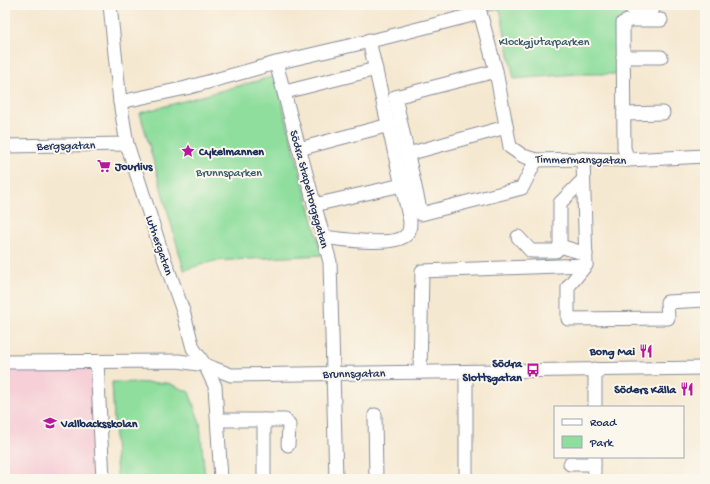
<svg xmlns="http://www.w3.org/2000/svg" width="710" height="484" font-family="'Gochi Hand',sans-serif">
<style>
.built{fill:#f6cfd7}
.green{fill:#8fde9d;stroke:#55867e}
.lines{fill:none;stroke-linecap:round;stroke-linejoin:round}
.minor-casing{stroke:#888c97;stroke-width:15}
.minor{stroke:#fff;stroke-width:13}
.labels{text-anchor:middle;stroke-width:4;stroke-linejoin:round;paint-order:stroke}
.park-label{font-size:12px;fill:#385b6e;stroke:#fbf7ec}
.street-label{font-size:12px;fill:#1b2f5e;stroke:#fbf7ec}
.poi-label{font-size:12px;font-weight:bold;fill:#1b2f5e;stroke:#fbf7ec;text-anchor:start}
</style>
<rect width="100%" height="100%" fill="#fbf7ec"/>
<filter id="ink" filterUnits="userSpaceOnUse"><feTurbulence type="fractalNoise" baseFrequency=".025" numOctaves="2"/><feDisplacementMap in="SourceGraphic" scale="8" xChannelSelector="R" yChannelSelector="G"/><feConvolveMatrix kernelMatrix="1 2 1 2 8 2 1 2 1" color-interpolation-filters="sRGB"/></filter>
<filter id="wash" filterUnits="userSpaceOnUse"><feTurbulence type="fractalNoise" baseFrequency=".012" numOctaves="4" result="noise"/><feDisplacementMap in="SourceGraphic" scale="16" xChannelSelector="R" yChannelSelector="G"/><feGaussianBlur stdDeviation="0.9" result="paint"/><feColorMatrix in="noise" values="0 0 0 0 0 0 0 0 0 0 0 0 0 0 0 0 0 1.4 0 .05"/><feComposite in="paint" operator="in"/></filter>
<g filter="url(#wash)">
<rect width="100%" height="100%" fill="#f5e8d0"/>
<polygon class="built" points="5,367 94,367 97,479 5,479"/>
<g class="green">
<polygon points="478,5 643,5 619,22 620,74 576,74 514,79 500,9 480,13"/>
<polygon points="275,76 322,255 214,261 184,270 140,113"/>
<polygon points="112,382 168,383 189,392 200,423 205,479 117,479"/>
</g>
</g>
<g filter="url(#ink)">
<g class="lines">
<g class="minor-casing">
<g id="minor">
<polyline points="110,5 120,102 127,144 160,247 183,311 193,348 205,365 215,386 221,479"/>
<polyline points="478,5 496,71 510,147 523,156 536,160 583,159 628,160 705,156"/>
<path d="M629 5C634 13 642 12 651 11L656 5"/>
<polyline points="623,57 661,57"/>
<polyline points="276,63 387,37 480,13"/>
<polyline points="496,71 395,97 421,214 522,188 536,160"/>
<polyline points="285,92 376,69"/>
<polyline points="120,102 186,88 276,63 330,262 336,479"/>
<polyline points="624,114 663,113"/>
<polyline points="5,146 127,144"/>
<polyline points="299,149 389,125"/>
<polyline points="408,154 506,127"/>
<polyline points="583,159 586,265 568,287 568,319 668,318 667,302 705,300"/>
<polyline points="628,160 624,148 623,23 630,20 661,20"/>
<polyline points="583,180 560,203 560,246 586,254"/>
<polyline points="314,205 402,185"/>
<path d="M323 237C339 239 399 248 408 233 410 230 410 224 410 221L369 40"/>
<polyline points="518,237 531,251 556,251 560,246"/>
<polyline points="5,362 178,361 205,365 231,375 705,368"/>
<polyline points="97,362 103,479"/>
<polyline points="420,372 422,271 586,265"/>
<polyline points="595,407 595,369"/>
<polyline points="375,415 376,479"/>
<polyline points="218,420 285,420 289,425 288,445"/>
<polyline points="264,420 264,479"/>
<polyline points="570,464 594,464"/>
<polyline points="466,479 466,372"/>
<polyline points="594,479 594,457"/>
</g>
</g>
<use href="#minor" class="minor"/>
</g>
</g>
<defs>
<g id="sight-bare" transform="scale(1.08)"><path d="M0-6L1.8-2.2L6-1.7L2.9 1.2L3.7 5.4L0 3.3L-3.7 5.4L-2.9 1.2L-6-1.7L-1.8-2.2Z" fill="#b5179e" stroke="#fbf7ec" stroke-width="2.5" paint-order="stroke"/></g>
<g id="supermarket-bare" transform="scale(1.08)"><path d="M-6-5.5h2.5l.6 2H6L4.5 2H-2.5L-4.4-4H-6ZM-1.5 3.2a1.3 1.3 0 1 0 .1 0ZM3 3.2a1.3 1.3 0 1 0 .1 0Z" fill="#b5179e" stroke="#fbf7ec" stroke-width="2.5" paint-order="stroke"/></g>
<g id="restaurant-bare" transform="scale(1.08)"><path d="M-5-6h1v4h1v-4h1v4h1v-4h1v5L-1.5 .5V6h-2V.5L-5-1ZM5-6V6H3V1.5H1.5Q1.5-4 5-6Z" fill="#b5179e" stroke="#fbf7ec" stroke-width="2.5" paint-order="stroke"/></g>
<g id="bus-bare" transform="scale(1.08)"><path d="M-5-6H5V4H4V6H2V4H-2V6H-4V4H-5ZM-3.5-4V0h7V-4ZM-3.5 1.2v1.5H-2V1.2ZM2 1.2v1.5H3.5V1.2Z" fill="#b5179e" stroke="#fbf7ec" stroke-width="2.5" paint-order="stroke"/></g>
<g id="school-bare" transform="scale(1.08)"><path d="M0-5L7-2L0 1L-7-2ZM-4 1L0 2.5L4 1V4Q0 6-4 4Z" fill="#b5179e" stroke="#fbf7ec" stroke-width="2.5" paint-order="stroke"/></g>
</defs>
<g fill-rule="evenodd">
<use href="#sight-bare" x="188" y="151"/>
<use href="#supermarket-bare" x="104" y="166"/>
<use href="#restaurant-bare" x="646" y="351"/>
<use href="#bus-bare" x="533" y="370"/>
<use href="#restaurant-bare" x="687" y="389"/>
<use href="#school-bare" x="50" y="423"/>
</g>
<g class="labels">
<g class="park-label">
<text x="544" y="45">Klockgjutarparken</text>
<text x="229" y="176">Brunnsparken</text>
</g>
<g class="street-label">
<text transform="translate(66 145) rotate(-1)" y="4">Bergsgatan</text>
<text transform="translate(581 159) rotate(1)" y="4">Timmermansgatan</text>
<text transform="translate(310 189) rotate(75)" y="4">Södra Stapeltorgsgatan</text>
<text transform="translate(160 245) rotate(71)" y="4">Luthergatan</text>
<text transform="translate(354 373) rotate(-1)" y="4">Brunnsgatan</text>
</g>
<g class="poi-label">
<text x="199" y="155">Cykelmannen</text>
<text x="115" y="170">Jourlivs</text>
<text x="635" y="355" text-anchor="end">Bong Mai</text>
<text x="522" y="367" text-anchor="end">Södra<tspan x="522" dy="14">Slottsgatan</tspan></text>
<text x="676" y="393" text-anchor="end">Söders Källa</text>
<text x="61" y="427">Vallbacksskolan</text>
</g>
</g>
<rect width="710" height="484" fill="none" stroke="#fbf7ec" stroke-width="20"/>
<rect x="554" y="406" width="130" height="52" fill="#fbf7ec" stroke="#a1a7b3"/>
<rect x="562" y="419" width="20" height="6" fill="#ffffff" stroke="#a1a7b3"/>
<text x="590" y="426" font-size="12" fill="#1b2f5e">Road</text>
<rect x="562" y="436" width="20" height="12" fill="#8fde9d" stroke="#a1a7b3"/>
<text x="590" y="446" font-size="12" fill="#1b2f5e">Park</text>
</svg>
